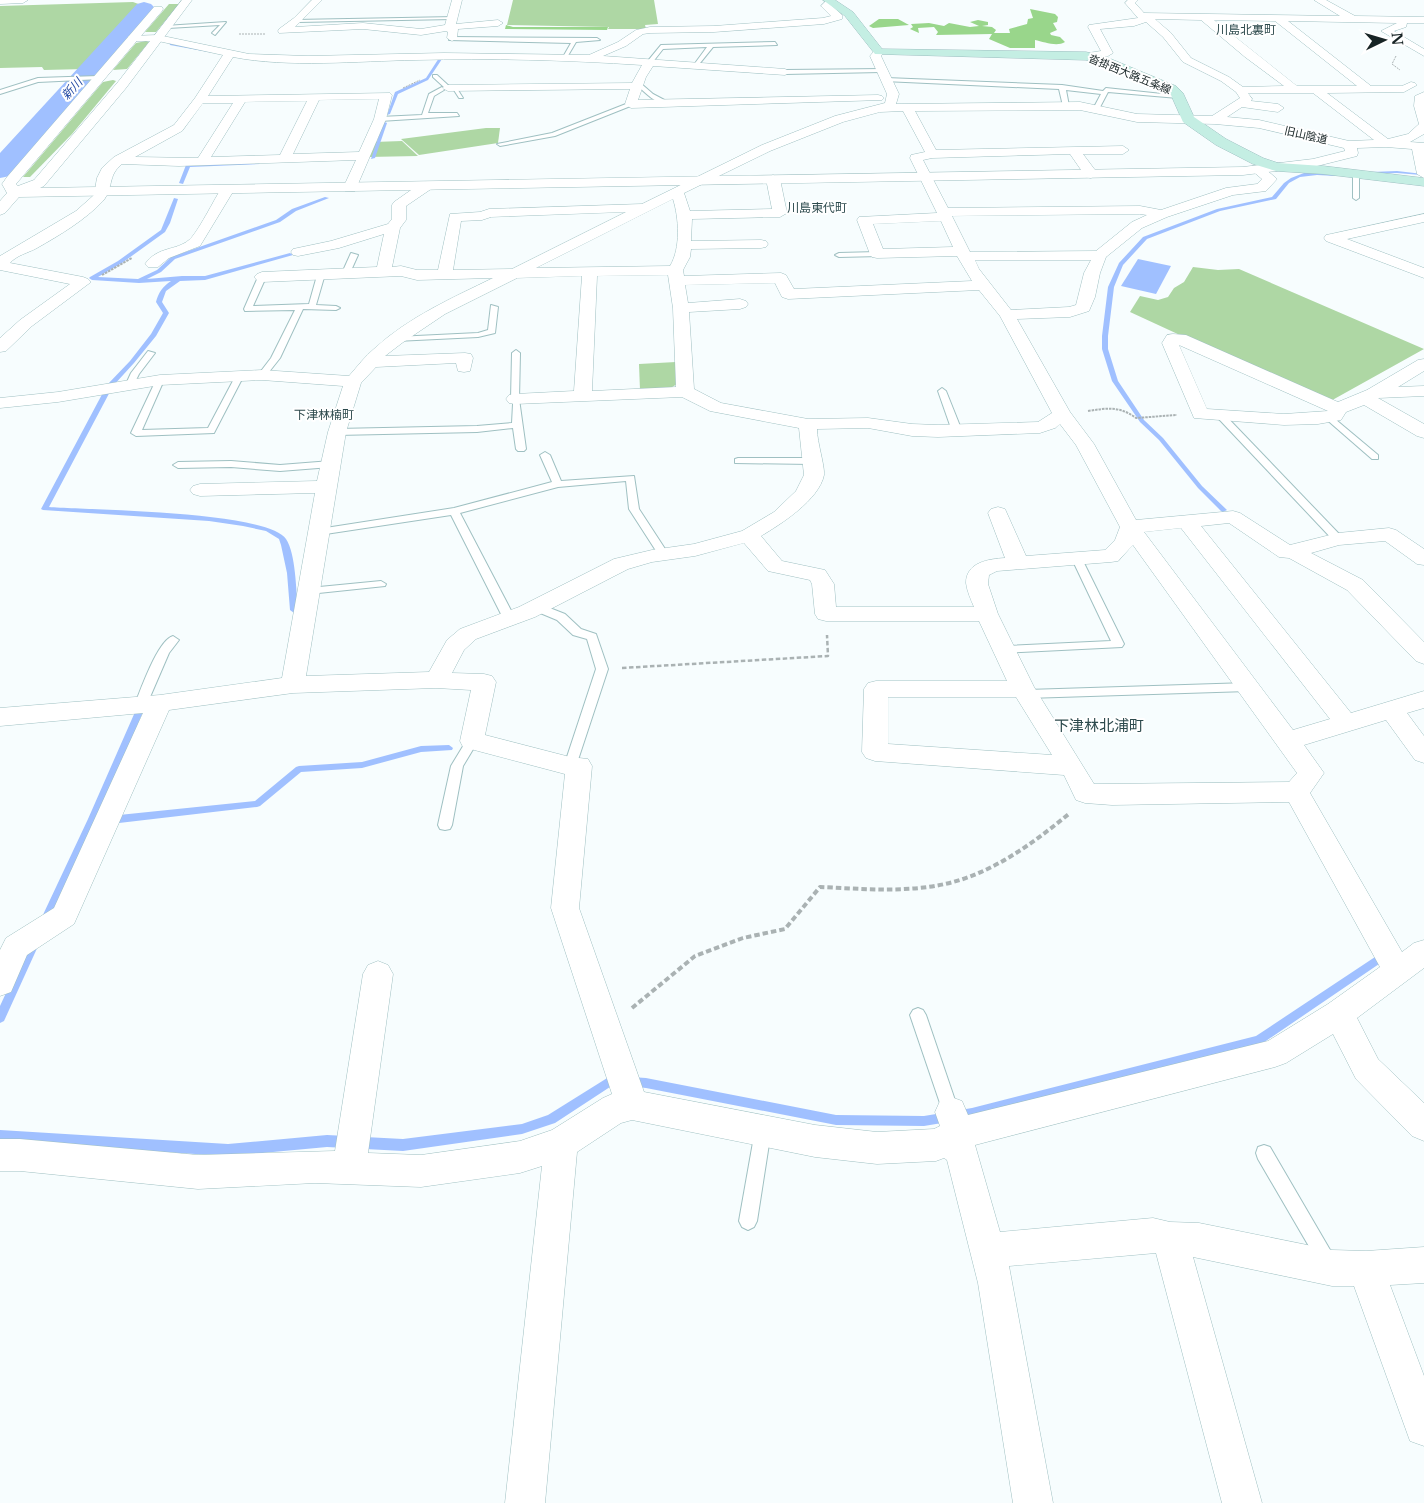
<svg xmlns="http://www.w3.org/2000/svg" width="1424" height="1503" font-family="'Libre Baskerville','Noto Sans JP',serif">
<style>
.green{fill:#aed7a4}
.forest{fill:#99d68b}
.water{fill:#a0c0ff}
.lines{fill:none;stroke-linecap:round;stroke-linejoin:round}
.stream{fill:#a0c0ff;fill-rule:evenodd}
.river{fill:#a0c0ff;fill-rule:evenodd}
.service-casing{stroke:#9fc0c2;stroke-width:2}
.minor-casing{stroke:#9fc0c2;stroke-width:1}
.tertiary-casing{stroke:#9fc0c2;stroke-width:1}
.secondary-casing{stroke:#9fc0c2;stroke-width:1}
.path-far3{stroke:#aab2b3;stroke-width:1;stroke-dasharray:2 1;stroke-linecap:butt}
.path-far2{stroke:#aab2b3;stroke-width:2;stroke-dasharray:2.5 1;stroke-linecap:butt}
.path-far1{stroke:#aab2b3;stroke-width:2.5;stroke-dasharray:4.5 2.5;stroke-linecap:butt}
.path{stroke:#aab2b3;stroke-width:4;stroke-dasharray:5.5 3;stroke-linecap:butt}
.service{fill:#fff;fill-rule:evenodd}
.minor{fill:#fff;fill-rule:evenodd}
.tertiary{fill:#fff;fill-rule:evenodd}
.secondary{fill:#c4eee3;fill-rule:evenodd}
.labels{text-anchor:middle;stroke-width:4;stroke-linejoin:round;paint-order:stroke}
.far-street-label{font-size:11px;fill:#172425;stroke:#fff}
.far-neighbourhood-label{font-size:12px;fill:#2d4a4d;stroke:#fff}
.far-water-label{font-size:12px;font-style:italic;fill:#254ba4;stroke:#fff}
.neighbourhood-label{font-size:15px;fill:#2d4a4d;stroke:#fff}
</style>
<rect width="100%" height="100%" fill="#f7fdfe"/>
<g class="green">
<polygon points="513,0 654,0 658,24 645,25 646,29 608,29 609,27 507,25"/>
<polygon points="133,2 144,6 85,69 44,70 42,67 0,68 0,6"/>
<polygon points="169,4 179,4 156,32 145,32"/>
<polygon points="146,41 149,42 127,69 113,70 136,43"/>
<polygon points="113,80 116,81 72,134 30,177 23,177 103,82"/>
<polygon points="486,128 500,128 498,143 419,155 401,139"/>
<polygon points="402,141 418,156 368,157 374,142"/>
<polygon points="1193,267 1218,270 1239,269 1424,349 1327,403 1130,312 1140,296 1158,300 1168,297 1174,288 1184,282"/>
<polygon points="676,362 677,384 669,389 640,390 639,364"/>
</g>
<g class="forest">
<path d="M1030 9 1055 14 1058 17 1057 22 1053 23 1057 30 1050 33 1051 35 1060 37 1065 42C1057 47 1044 42 1035 40V48H1010L989 39 992 34 936 35 938 32 934 27 918 28 919 33 910 29 913 27 911 24 929 23 944 26 949 23 970 27 979 26 970 22 978 20 988 22V25L982 26 992 27 996 30 994 33H1010L1009 29 1027 24 1028 19 1033 18Z"/>
<polygon points="879,19 898,19 909,25 873,28 869,26"/>
<polygon points="506,25 513,27 608,27 607,30 505,29"/>
</g>
<polygon class="water" points="1138,259 1171,266 1156,294 1121,286"/>
<g class="lines">
<g class="stream">
<polygon points="169,43 214,51 216,52 214,53 170,45"/>
<polygon points="439,58 442,59 428,80 398,94 390,114 387,115 395,92 426,78"/>
<polygon points="385,122 387,123 375,158 371,159 383,123"/>
<polygon points="258,162 260,164 190,167 183,184 179,183 186,165"/>
<polygon points="1397,171 1423,174 1421,175 1397,173 1371,174 1369,173 1371,172"/>
<polygon points="1317,172 1338,175 1336,176 1317,175 1300,177 1289,183 1276,199 1220,211 1147,239 1123,265 1114,287 1108,336 1108,349 1118,381 1144,420 1163,438 1202,486 1227,510 1223,512 1221,511 1198,488 1159,440 1140,422 1112,381 1102,349 1102,336 1108,287 1119,263 1143,237 1217,209 1272,197 1284,183 1291,178 1304,173"/>
<path d="M325 197 329 198 296 211 280 222 175 259 161 272 147 279 182 276H205L290 253 293 255 205 280 180 281 166 291 162 302 169 313 156 336 134 363 113 386 49 507C88 510 268 511 286 539 296 554 296 591 298 610L297 612 294 613 290 610 287 573 281 545 279 539 266 531 243 526 209 521 43 510 41 509 107 385 130 361 151 334 163 313 156 302C158 293 163 286 171 281L139 283 92 280 89 278 90 277 118 261 161 230 174 198 178 199 170 223 165 232 122 263 98 277 138 279 157 270 171 257 276 220 292 209Z"/>
<polygon points="139,709 143,712 98,819 50,922 46,923 42,922 41,919 88,819 135,712"/>
<polygon points="449,745 453,748 452,750 421,752 362,768 301,772 260,806 257,807 119,823 116,822 114,819 116,816 119,815 255,801 296,767 299,766 362,762 421,746"/>
<polygon points="34,940 38,941 39,944 4,1021 0,1023 0,1006 30,941"/>
<polygon points="1375,957 1379,958 1380,961 1379,964 1263,1043 972,1118 924,1126 836,1125 646,1088 627,1086 625,1082 627,1078 631,1077 646,1078 836,1115 924,1116 972,1108 1256,1036"/>
<polygon points="612,1075 622,1077 624,1081 622,1085 618,1086 613,1085 555,1123 522,1134 403,1151 327,1147 228,1156 0,1142 0,1130 228,1144 327,1135 403,1139 522,1124 548,1115"/>
</g>
<polygon class="river" points="144,2 151,4 155,8 151,12 10,176 0,178 0,153 137,4"/>
<g class="service-casing">
<g id="service">
<polygon points="455,17 453,19 298,22 295,20"/>
<polygon points="226,22 215,35 212,33 220,25 168,28 165,26"/>
<polygon points="451,37 597,38 600,40 576,42 566,59 563,57 571,43 449,40"/>
<polygon points="775,42 777,45 713,47 696,68 693,66 707,47 663,49 652,63 647,62 661,45"/>
<polygon points="883,69 881,72 785,74 782,72 785,70"/>
<polygon points="433,75 437,75 450,87 450,89 446,89 433,77"/>
<polygon points="99,76 101,79 38,82 0,94 0,90 38,78"/>
<polygon points="886,78 1062,85 1103,91 1106,88 1181,96 1178,98 1108,92 1099,109 1096,111 1093,109 1101,94 1066,90 1069,106 1066,108 1063,106 1059,89 884,81"/>
<path d="M638 81 653 94 670 103V105C657 105 645 93 636 84Z"/>
<polygon points="442,87 444,90 434,96 428,113 457,113 459,116 380,121 377,119 380,117 422,115 429,94"/>
<polygon points="452,87 456,87 463,98 459,98"/>
<polygon points="631,102 633,105 555,136 500,146 497,144 552,133"/>
<polygon points="1356,172 1359,174 1359,198 1356,200 1353,198 1353,174"/>
<polygon points="877,252 881,254 880,256 839,257 835,255 839,253"/>
<polygon points="351,253 358,255 349,275 343,275 342,273"/>
<polygon points="318,272 325,274 316,305 336,306 340,308 336,310 303,309 280,358 265,377 259,377 258,375 271,358 295,310 245,311 244,309 258,277 262,275 266,277 253,306 309,304"/>
<polygon points="491,305 498,307 495,333 478,337 396,341 392,339 396,337 478,333 488,330"/>
<polygon points="516,350 520,353 519,399 526,449 524,451 518,451 516,449 513,428 477,432 337,435 332,432 337,429 477,426 512,423 513,404 511,399 512,353"/>
<polygon points="148,351 155,353 139,374 133,386 127,386 126,384 131,373"/>
<polygon points="239,374 243,377 214,433 136,436 131,433 157,378 164,380 142,430 208,428 235,377"/>
<polygon points="942,388 946,391 962,431 960,433 957,434 952,431 938,391"/>
<polygon points="1220,412 1223,413 1342,537 1343,539 1342,541 1334,541 1217,417 1217,413"/>
<polygon points="1329,414 1378,455 1378,459 1372,459 1326,419 1324,417"/>
<polygon points="545,452 550,455 561,481 634,476 639,509 669,555 668,557 660,557 629,509 626,481 558,487 460,513 515,618 509,622 503,618 451,515 319,535 314,532 319,529 454,508 552,482 540,455"/>
<polygon points="738,458 811,458 816,461 811,464 735,463 735,459"/>
<polygon points="231,461 280,465 331,461 336,464 331,467 280,471 231,467 178,468 173,465 178,462"/>
<polygon points="1077,556 1082,559 1124,644 1122,647 1002,653 1000,650 1006,646 1111,641 1072,559"/>
<polygon points="381,581 386,584 385,586 309,594 304,591 309,588"/>
<polygon points="537,603 565,614 581,629 596,634 608,669 576,766 574,769 566,769 564,766 596,669 587,639 573,635 557,620 533,610 531,607 533,604"/>
<path d="M173 636 179 640 169 653 147 704 141 708 137 707 135 704C141 689 158 640 173 636Z"/>
<polygon points="1248,683 1254,687 1248,691 1027,698 1021,694 1027,690"/>
<polygon points="472,737 476,738 478,741 463,766 452,825 450,829 445,830 440,829 438,825 451,766 468,738"/>
<polygon points="918,1008 923,1010 926,1015 959,1112 957,1117 951,1120 945,1117 943,1112 910,1015 913,1010"/>
<polygon points="763,1123 769,1125 771,1131 757,1221 754,1227 748,1230 742,1227 739,1221 755,1131 757,1125"/>
<polygon points="1264,1145 1270,1147 1333,1255 1336,1261 1333,1267 1327,1270 1321,1267 1258,1159 1256,1153 1258,1147"/>
</g>
</g>
<g class="minor-casing">
<g id="minor">
<polygon points="312,0 322,0 295,27 363,23 421,29 445,25 452,0 462,0 456,24 498,20 503,23 498,26 458,29 457,38 452,41 447,38 448,32 446,31 421,35 363,29 279,33 278,31 279,29 294,18"/>
<path d="M827 0H833L835 2 832 6 842 15V19L824 24 714 32 650 33 643 34 626 46 603 56 785 69 791 72 785 75 653 66 646 77 638 100 878 95 882 96 884 98 882 100 631 108 625 104 630 89 448 91 442 88 448 85 632 83 642 65C566 60 491 58 415 60 358 61 288 68 233 57L208 96 390 93 392 95 386 119 355 191H345L343 188 356 160 179 166 122 164C107 176 114 188 103 201 85 220 60 235 37 248 28 253 17 255 10 263L83 277 88 279 91 282 32 326 6 351 0 352V338L20 320 70 284 0 270V256L76 211 94 195 97 178 102 168 114 157 174 125 195 98 223 55 158 41H133L129 40 128 38 129 36 158 35 249 54 308 56 444 53 589 55 618 42 636 30 650 27 714 26 823 18 831 16 821 6ZM379 99 374 119 359 152 293 154 319 100ZM307 101 280 155 211 157 245 102ZM203 103H233L198 158 135 157 182 131Z"/>
<path d="M1128 0H1138L1135 3 1144 13 1340 16 1314 0H1326L1355 16 1424 17V23H1407L1406 27 1394 31 1424 49V56L1381 31 1397 23 1288 21 1371 86H1402L1411 82 1415 83 1417 85 1404 92 1327 93 1388 139 1408 134 1419 124 1414 106 1415 96 1424 92V134L1410 142 1424 143V178L1417 174 1412 149 1386 147 1357 148 1358 153 1357 156 1313 167 1271 170 1269 167 1271 164 1313 159 1345 151 1344 148 1259 128 1215 124 1137 122 1080 110 915 111 936 150 1123 146 1129 150 1123 154H1083L1098 174 1091 178 1086 177 1070 154 932 158 923 160 948 208 1140 206 1161 210 1226 188 1257 184 1262 179 1250 169 1252 166H1262L1277 179 1266 191 1233 195 1167 217 1142 228 1106 257 1100 273 1095 297 1089 311 1070 317 1017 319 1070 412 1094 444 1136 520 1233 511 1240 513 1290 545 1338 533 1389 528 1396 530 1424 549V565L1417 564 1385 541 1339 545 1311 553 1363 580 1424 642V664L1416 661 1347 590 1289 558 1279 557 1229 523 1201 526 1351 713 1424 691V708L1407 713 1424 736V763L1415 760 1386 720 1304 745 1324 773 1310 793 1402 952 1414 943 1424 940V968L1357 1018 1378 1059 1424 1103V1141L1412 1136 1356 1079 1333 1034 1286 1063 1275 1067 975 1145 1000 1232 1153 1218 1170 1222 1199 1223 1332 1250 1366 1251 1424 1247V1283L1390 1285 1424 1376V1446L1410 1441 1354 1286H1332L1193 1257 1262 1503H1222L1156 1253 1009 1266 1053 1503H1013L978 1283 947 1160 944 1158 936 1161 877 1164 815 1157 632 1120 621 1123 577 1152 545 1503H505L542 1166 520 1173 421 1187 315 1183 198 1189 20 1171H0V1139H20L198 1155 335 1151 363 974 368 965 378 961 388 965 393 974 368 1153 421 1155 520 1141 552 1130 603 1098 612 1094 551 908 565 774 463 747 460 741 471 690 436 688 293 693 169 710 74 924 27 955 11 992 0 996V950L6 938 54 908 143 713 0 726V708L160 695 282 678 315 493 200 496 193 494 190 490 193 486 200 484 317 481 328 432 343 386 262 380 160 385 58 402 0 408V398L58 392 160 375 262 370 349 376C357 367 365 356 375 348 409 317 452 298 493 278L417 280 401 276 262 282 257 280 254 277 257 274 262 272 377 267 384 234 339 248 298 256 293 255 291 252 293 249 331 241 388 224 392 219V205L394 202 421 183 426 182 433 186 431 189 406 206V220L400 228 392 267 401 266 417 270H438L450 214 480 212 489 209 642 204 762 145 835 116 885 103 887 94 870 56 875 50 879 49 884 52 881 56 899 94 896 104 1080 102 1137 114 1212 116 1240 98 1236 92 1221 81 1183 62 1163 37 1146 22 1134 26 1100 29 1113 53 1108 56 1082 58 1081 56 1082 54 1101 51 1088 27 1089 25 1138 18 1125 3ZM1155 19 1201 20 1245 57 1284 86 1243 87 1229 77 1191 58 1171 33ZM1214 20 1275 21 1357 86H1297ZM1248 93H1313L1374 140 1349 141 1259 120 1227 117 1242 107 1278 112 1284 108 1278 104 1251 101 1252 99ZM880 112 903 111 925 152 911 155 910 158 937 213 859 217 857 220 870 254 872 257 877 258 957 256 972 281 794 289 786 275 781 273 684 276 683 270 690 257 691 249 761 248 766 247 768 244 766 241 761 240 691 241 692 219 780 217 787 213 780 179 773 175 766 179 772 209 690 211 684 193 770 151 843 122ZM673 199C679 218 681 248 670 266L536 268ZM626 212 512 269 453 270 461 221 482 220 491 217ZM1140 214 1147 215 1132 222 1096 251 970 252 952 216ZM941 221 953 247 883 249 873 224ZM975 260H1091L1084 273 1076 305 1069 307 1011 310 979 269ZM668 275 673 308 676 387 592 391 597 276ZM582 276 574 391 515 394 509 395 506 399 509 403 515 404 682 397 710 411 799 428 804 475 796 491 774 512 742 531 694 544 652 550 614 559 519 607 460 629 447 640 429 672 306 676 346 432 361 383 376 367 456 363 458 371 464 372 470 371 473 358 471 354 465 353 385 356 402 343 445 314 517 278ZM775 283 782 297 788 299 979 290 1000 316 1052 413 1038 422 938 425 912 424 868 418 808 419 721 403 694 389 689 312 740 309 746 307 748 304 746 301 740 299 688 303 685 285ZM1060 424 1076 445 1120 527 1115 540 1105 550 1026 556 1005 509 998 507 991 509 988 513 1005 558C989 559 966 562 966 583 967 591 971 600 974 607H836L834 584 825 570 782 561 761 536C781 524 819 500 824 475 825 466 817 442 817 429L868 428 912 436 938 437 1040 433 1055 428ZM1181 528 1330 719 1293 730 1144 532ZM744 543 768 571 810 580 812 584 815 614 818 619 826 621H979L1007 681H876L868 683 864 689 862 752 866 758 875 761 1064 775 1076 800 1085 803 1112 805 1289 802 1380 967 1328 1004 1268 1041 968 1115 962 1101 951 1097 940 1101 935 1112 940 1126 934 1129 877 1132 815 1125 644 1092 579 908 592 766 588 759 570 757 485 735 496 682 492 676 484 674 452 673 464 650 476 639 535 617 628 569 652 562 695 556ZM1133 545 1297 773 1289 782 1094 784 1034 687 998 614 988 584 989 575 997 571 1111 562 1118 561ZM888 697H1016L1052 755 888 744Z"/>
<path d="M227 186 234 190 200 246 169 258 158 267H148L145 264C158 246 176 251 189 240 197 234 215 198 222 187Z"/>
<polygon points="1424,214 1424,222 1347,239 1424,268 1424,278 1326,241 1324,238 1326,235 1331,234"/>
<path d="M1173 334 1186 335 1338 402 1367 390 1418 360 1424 359V371L1398 387 1424 386V396L1378 398 1424 424V438L1417 436 1364 405 1346 412 1341 420 1318 424 1284 425 1194 418 1162 343 1167 335ZM1179 345 1328 411 1284 414 1207 409Z"/>
</g>
</g>
<g class="tertiary-casing">
<g id="tertiary">
<polygon points="0,0 28,0 23,3 0,4"/>
<polygon points="182,0 192,0 126,88 44,186 40,188 1243,167 1276,163 1281,164 1283,167 1281,170 1276,171 1243,175 19,197 5,213 0,215 0,201 7,193 2,184 7,177 154,7 162,7 163,9 162,11 16,184 18,186 34,180 118,82"/>
</g>
</g>
<g class="secondary-casing">
<polygon id="secondary" points="823,0 835,0 853,12 882,49 1086,52 1106,57 1176,86 1183,93 1194,117 1226,139 1263,158 1278,163 1323,166 1424,178 1424,186 1323,174 1276,171 1253,164 1216,145 1183,122 1171,95 1168,92 1098,63 1086,60 875,54 845,16"/>
</g>
<g class="path-far3">
<polyline points="239,34 265,34"/>
<polyline points="1396,56 1392,64 1400,70"/>
<polyline points="403,88 420,80"/>
</g>
<g class="path-far2">
<polyline points="102,275 132,258"/>
<path d="M1088 411C1107 408 1120 406 1136 418L1177 415"/>
</g>
<polyline class="path-far1" points="622,668 828,656 827,635"/>
<path class="path" d="M632 1008 695 956 743 938 785 929 820 887C866 889 915 894 960 880 1001 867 1037 840 1070 813"/>
<use href="#service" class="service"/>
<use href="#minor" class="minor"/>
<use href="#tertiary" class="tertiary"/>
<use href="#secondary" class="secondary"/>
</g>
<g class="labels">
<g class="far-street-label">
<text transform="translate(1130 74) rotate(22)" y="4">沓掛西大路五条線</text>
<text transform="translate(1306 135) rotate(13)" y="4">旧山陰道</text>
</g>
<g class="far-neighbourhood-label">
<text x="1246" y="34">川島北裏町</text>
<text x="817" y="212">川島東代町</text>
<text x="324" y="419">下津林楠町</text>
</g>
<g class="far-water-label">
<text transform="translate(72 89) rotate(-48)" y="4">新川</text>
</g>
<g class="neighbourhood-label">
<text x="1099" y="731">下津林北浦町</text>
</g>
</g>
<g transform="translate(1384 40) rotate(85)" stroke="#ffffff" stroke-width="4" paint-order="stroke">
<path d="M0-4L9 19L0 12L-9 19Z" fill="#172425"/>
<text y="-8" font-size="14" font-weight="bold" text-anchor="middle" fill="#172425">N</text>
</g>
</svg>
